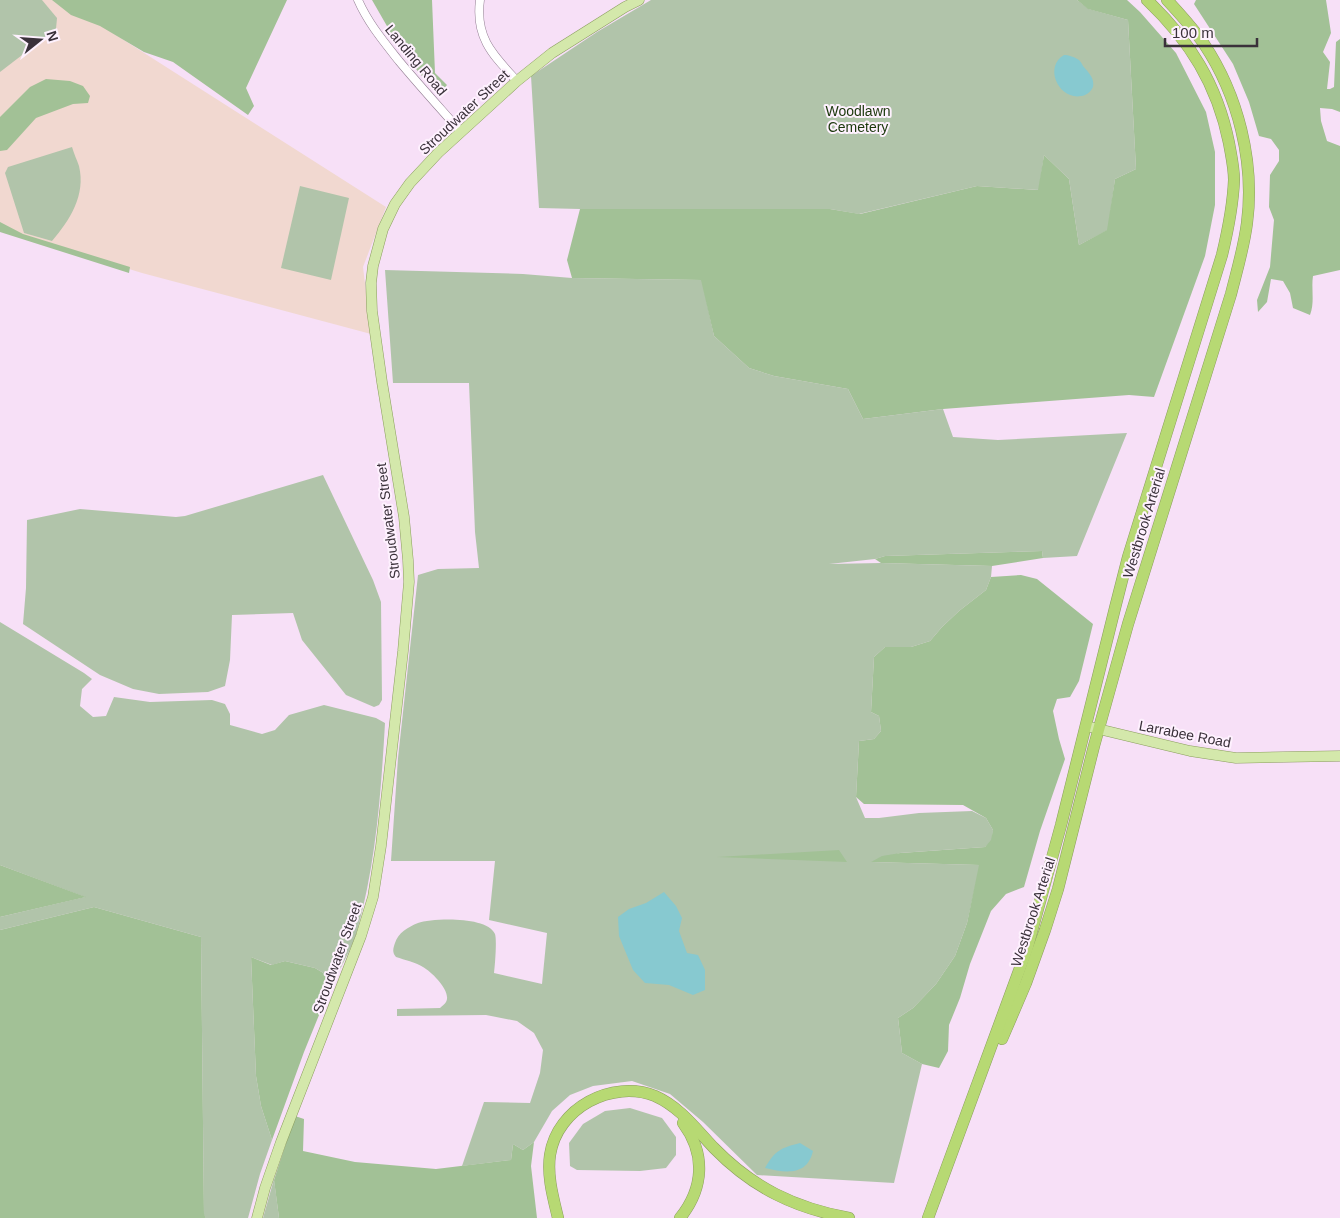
<svg xmlns="http://www.w3.org/2000/svg" width="1340" height="1218" font-family="Arial,sans-serif">
<style>
.education{fill:#f1d8d0}
.green{fill:#b1c4aa}
.forest{fill:#a2c196}
.water{fill:#87c9d0}
.lines{fill:none;stroke-linecap:round;stroke-linejoin:round}
.minor-casing{stroke:#927d92;stroke-width:9}
.major-casing{stroke:#8b9e5f;stroke-width:11}
.highway-casing{stroke:#8b9e5f;stroke-width:12}
.minor{stroke:#fff;stroke-width:8}
.major{stroke:#d4e8ab;stroke-width:10}
.highway{stroke:#b7d973;stroke-width:11}
.labels{text-anchor:middle;stroke-width:4;stroke-linejoin:round;paint-order:stroke}
.street-label{font-size:14px;fill:#3a313a;stroke:#fef1fe}
.park-label{font-size:14px;fill:#1a370a;stroke:#fef1fe}
</style>
<rect width="100%" height="100%" fill="#f7e0f7"/>
<polygon class="education" points="0,0 61,0 386,207 363,267 371,334 142,273 0,229"/>
<g class="green">
<polygon points="0,0 42,0 57,18 56,29 0,72"/>
<polygon points="651,0 1077,0 1089,9 1128,20 1136,169 1115,179 1108,230 1079,245 1069,179 1044,155 1039,190 977,186 859,214 830,209 580,209 539,208 531,76 597,32"/>
<path d="M72 147C74 154 77 160 79 166 86 195 70 220 52 241L24 233 5 173 8 167Z"/>
<polygon points="300,186 349,198 331,280 281,268"/>
<path d="M385 270 523 274 572 278 702 280 714 336 749 368 774 376 848 389 863 419 943 409 953 437 998 440 1127 433 1077 556 1043 558 1042 551 885 556 875 559 829 564 881 563 992 566 991 577 986 590 959 611 942 627 930 641 911 647H885L874 657 871 712 879 716 881 731 874 739 859 741 856 797 865 818H879L919 813 972 811 986 818 993 830 992 841 985 847 900 853 872 862 980 865 967 923 955 956 936 984 913 1008 898 1018 902 1053 922 1064 894 1183 757 1175 703 1122 670 1094 632 1081 593 1086 570 1095 552 1111 534 1142 523 1150 513 1144 511 1160 462 1166 484 1102 530 1103 540 1073 543 1050 534 1033 517 1021 486 1015 397 1016V1009L440 1008C442 1006 445 1004 446 1002 452 992 432 972 423 967 415 962 405 960 396 957 392 952 393 949 395 943 398 933 408 927 418 923 433 918 487 916 495 934 497 940 495 965 494 973L542 984 547 933 489 920 495 861H391L398 758 418 575 438 569 479 568 475 532 469 383H393Z"/>
<polygon points="323,475 373,580 381,602 382,700 379,705 374,707 346,695 302,640 293,613 232,615 230,660 225,686 208,692 159,694 133,689 100,675 23,624 26,588 27,520 80,509 176,517 185,516"/>
<path d="M0 622 84 673 92 679 82 689 80 706 93 717 106 716 114 697 150 702 212 700 225 704 230 714V725L262 734 275 730 289 715 324 705 376 718 385 723C381 793 376 863 357 931 352 948 342 964 335 980L315 968 285 961 272 965 251 957 256 1076 261 1106 272 1140 260 1174 248 1218H206L204 1215 201 937 94 907 0 930V917L85 897 0 865Z"/>
<polygon points="630,1108 662,1118 676,1137 676,1155 666,1168 640,1171 577,1170 570,1166 569,1143 583,1124 605,1111"/>
<polygon points="274,1179 279,1218 263,1218"/>
</g>
<g class="forest">
<polygon points="52,0 287,0 246,88 254,106 248,115 173,62 144,52 100,26 71,15"/>
<polygon points="372,0 432,0 435,73 447,85 440,93 420,74 399,47"/>
<polygon points="1077,0 1127,0 1140,12 1176,53 1206,112 1215,152 1215,205 1205,256 1154,397 1129,395 943,409 863,419 848,389 774,376 749,368 714,336 701,280 572,278 567,260 580,209 830,209 860,214 977,186 1038,190 1044,155 1069,179 1079,245 1107,230 1115,179 1136,169 1128,20 1088,9"/>
<path d="M1196 0H1326L1331 33 1323 52 1330 62 1327 89H1330L1334 87 1336 42 1340 39V112L1332 109 1320 108 1321 121 1327 141 1340 146V270L1313 276C1311 289 1315 302 1310 315L1293 308 1290 293 1283 281 1271 279 1267 302 1258 312 1257 300 1270 267 1274 220 1269 207 1270 175 1279 161V150L1271 139 1259 136 1249 102 1233 64 1194 4Z"/>
<polygon points="46,79 70,81 83,86 90,96 88,103 73,104 36,118 7,150 0,151 0,117 30,87"/>
<polygon points="0,222 23,234 130,267 129,273 0,232"/>
<polygon points="1042,551 1043,558 992,566 881,563 875,559 885,556"/>
<polygon points="1021,575 1037,579 1093,624 1079,681 1070,697 1057,699 1053,711 1059,739 1065,759 1040,831 1024,887 1006,894 991,911 970,964 960,998 949,1025 948,1051 939,1068 922,1064 902,1053 898,1018 913,1008 936,984 955,956 967,923 979,865 871,862 882,856 900,853 985,847 991,840 993,830 986,818 963,805 864,804 856,797 859,741 874,739 881,731 879,716 871,712 874,657 885,647 911,647 930,641 942,627 959,611 986,590 991,577"/>
<polygon points="839,850 847,862 717,857"/>
<polygon points="0,865 86,897 0,917"/>
<polygon points="94,907 201,937 204,1214 206,1218 0,1218 0,930"/>
<polygon points="251,957 271,965 285,961 315,968 335,980 330,988 304,1052 272,1140 261,1106 256,1076"/>
<polygon points="295,1116 304,1119 303,1151 355,1162 436,1169 511,1160 513,1144 523,1150 534,1142 531,1166 537,1218 279,1218 274,1180"/>
</g>
<g class="water">
<path d="M1064 55C1068 55 1075 57 1079 60 1081 62 1082 64 1083 66 1088 72 1095 78 1093 87 1091 91 1089 93 1085 95 1061 104 1042 68 1064 55Z"/>
<polygon points="664,892 676,906 682,918 679,931 687,953 698,955 705,970 705,990 693,995 669,985 645,983 633,970 619,936 618,917 629,909 646,903"/>
<path d="M800 1143 813 1151C807 1176 786 1173 765 1168 775 1150 781 1148 800 1143Z"/>
</g>
<g class="lines">
<g class="minor-casing">
<g id="minor">
<path d="M358 0C368 23 384 42 399 61 419 85 440 108 461 132"/>
<path d="M480 0C475 38 493 55 517 81"/>
</g>
</g>
<g class="major-casing">
<g id="major">
<polyline points="1086,726 1190,751 1236,758 1340,756"/>
<polyline points="257,1218 265,1188 281,1142 361,936 373,897 381,846 403,651 409,582 408,560 404,517 382,382 372,311 371,283 373,266 383,229 395,204 410,183 438,153 517,81 552,53 625,7 639,0"/>
</g>
</g>
<g class="highway-casing">
<g id="highway">
<path d="M1002 1039 1026 983 1045 930 1058 889 1094 746 1128 624 1231 294C1237 270 1244 247 1247 223 1255 162 1238 95 1204 44 1193 28 1180 14 1167 0"/>
<path d="M558 1218C553 1197 547 1176 550 1155 557 1108 612 1079 655 1096 680 1107 696 1129 714 1148 753 1188 795 1208 849 1218"/>
<path d="M680 1218C704 1188 706 1154 683 1123"/>
<path d="M928 1218 1027 949 1061 825 1115 608 1128 557 1222 255C1228 230 1233 206 1234 180 1234 167 1231 155 1229 143 1217 84 1190 41 1147 0"/>
</g>
</g>
<use href="#minor" class="minor"/>
<use href="#major" class="major"/>
<use href="#highway" class="highway"/>
</g>
<g class="labels">
<g class="street-label">
<text transform="translate(416 60) rotate(50)" y="5">Landing Road</text>
<text transform="translate(464 112) rotate(-43)" y="5">Stroudwater Street</text>
<text transform="translate(388 521) rotate(-97)" y="5">Stroudwater Street</text>
<text transform="translate(1144 523) rotate(-73)" y="5">Westbrook Arterial</text>
<text transform="translate(1185 734) rotate(11)" y="5">Larrabee Road</text>
<text transform="translate(1033 912) rotate(-72)" y="5">Westbrook Arterial</text>
<text transform="translate(337 958) rotate(-70)" y="5">Stroudwater Street</text>
</g>
<g class="park-label">
<text x="858" y="116">Woodlawn<tspan x="858" dy="16">Cemetery</tspan></text>
</g>
</g>
<g transform="translate(40 40) rotate(73)" stroke="#fef1fe" stroke-width="4" paint-order="stroke">
<path d="M0-4L9 19L0 12L-9 19Z" fill="#3a313a"/>
<text y="-8" font-size="14" font-weight="bold" text-anchor="middle" fill="#3a313a">N</text>
</g>
<path d="M1165 38v8h92v-8" fill="none" stroke="#3a313a" stroke-width="2.5"/>
<text x="1172" y="38" font-size="15" fill="#3a313a" stroke="#fef1fe" stroke-width="4" paint-order="stroke">100 m</text>
</svg>
